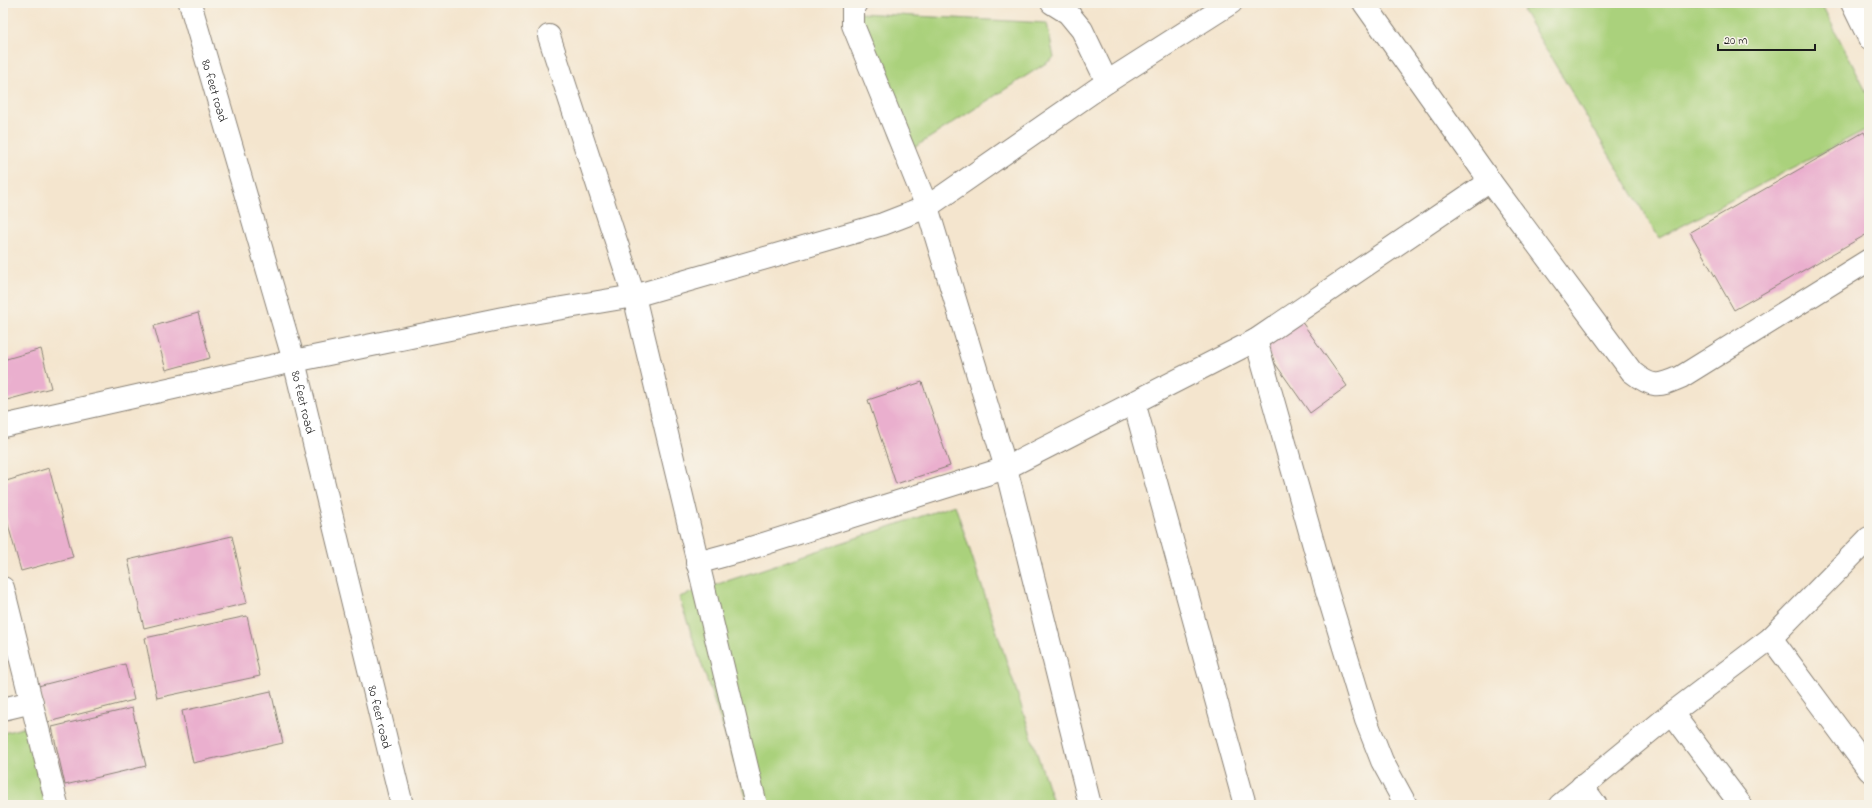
<svg xmlns="http://www.w3.org/2000/svg" width="1872" height="808" font-family="'Indie Flower',sans-serif">
<style>
.green{fill:#aad17b;stroke:#63764c}
.building{fill:#eaafce}
.lines{fill:none;stroke-linecap:round;stroke-linejoin:round}
.minor-casing{stroke:#888075;stroke-width:24}
.tertiary-casing{stroke:#888075;stroke-width:24}
.minor{stroke:#fff;stroke-width:22}
.tertiary{stroke:#fff;stroke-width:22}
.labels{text-anchor:middle;stroke-width:4;stroke-linejoin:round;paint-order:stroke}
.street-label{font-size:13px;fill:#1c1c1c;stroke:#f7f3e8}
</style>
<rect width="100%" height="100%" fill="#f7f3e8"/>
<filter id="ink" filterUnits="userSpaceOnUse"><feTurbulence type="fractalNoise" baseFrequency=".025" numOctaves="2"/><feDisplacementMap in="SourceGraphic" scale="8" xChannelSelector="R" yChannelSelector="G"/><feConvolveMatrix kernelMatrix="1 2 1 2 8 2 1 2 1" color-interpolation-filters="sRGB"/></filter>
<filter id="wash" filterUnits="userSpaceOnUse"><feTurbulence type="fractalNoise" baseFrequency=".012" numOctaves="4" result="noise"/><feDisplacementMap in="SourceGraphic" scale="16" xChannelSelector="R" yChannelSelector="G"/><feGaussianBlur stdDeviation="0.9" result="paint"/><feColorMatrix in="noise" values="0 0 0 0 0 0 0 0 0 0 0 0 0 0 0 0 0 1.4 0 .05"/><feComposite in="paint" operator="in"/></filter>
<g filter="url(#wash)">
<rect width="100%" height="100%" fill="#f4e5ce"/>
<g class="green">
<polygon points="1541,3 1821,3 1869,97 1869,128 1659,238 1523,11"/>
<polygon points="859,13 1047,23 1054,58 898,158"/>
<polygon points="955,505 1054,805 749,805 679,597"/>
<polygon points="30,726 49,805 3,805 3,733"/>
</g>
<g id="blocks">
<g class="building">
<polygon points="1864,132 1869,142 1869,233 1734,310 1690,232"/>
<polygon points="198,313 210,358 166,370 154,326"/>
<polygon points="1299,318 1347,386 1310,413 1262,345"/>
<polygon points="41,349 51,388 3,401 3,360"/>
<polygon points="922,382 950,466 896,484 868,400"/>
<polygon points="49,468 73,557 21,571 3,507 3,482"/>
<polygon points="232,536 247,603 144,628 128,560"/>
<polygon points="247,616 260,676 157,698 145,638"/>
<polygon points="125,664 134,700 48,722 38,686"/>
<polygon points="271,691 283,743 193,763 182,711"/>
<polygon points="132,708 146,766 65,785 52,727"/>
</g>
</g>
</g>
<g filter="url(#ink)">
<use href="#blocks" fill-opacity="0" stroke="#888075" stroke-width="1"/>
<g class="lines">
<g class="minor-casing">
<g id="minor">
<polyline points="856,3 853,8 853,25 927,207 1006,468 1090,805"/>
<polyline points="1052,3 1068,13 1082,30 1107,82"/>
<path d="M1364 3 1490 181 1632 372C1652 388 1658 387 1681 377L1869 260"/>
<polyline points="1852,3 1869,38"/>
<polyline points="549,36 634,296 756,805"/>
<polyline points="1256,340 1325,585 1366,720 1382,761 1406,805"/>
<polyline points="1134,402 1245,805"/>
<polyline points="3,426 294,361 503,318 634,296 883,224 927,207 1107,82 1231,3"/>
<polyline points="697,563 741,551 1006,468 1256,340 1490,181"/>
<polyline points="3,588 57,805"/>
<polyline points="1771,638 1869,770"/>
<polyline points="3,709 32,702"/>
<polyline points="1672,713 1741,805"/>
<polyline points="1582,786 1596,805"/>
<polyline points="1560,805 1672,713 1771,638 1869,538"/>
</g>
</g>
<g class="tertiary-casing">
<g id="tertiary">
<path id="s1" d="M190 3 294 361 402 805"/>
</g>
</g>
<use href="#minor" class="minor"/>
<use href="#tertiary" class="tertiary"/>
</g>
</g>
<g class="labels">
<g class="street-label">
<text dy="5" stroke="none"><textPath href="#s1" startOffset="91">80 feet road</textPath></text>
<text dy="5" stroke="none"><textPath href="#s1" startOffset="415">80 feet road</textPath></text>
<text dy="5" stroke="none"><textPath href="#s1" startOffset="739">80 feet road</textPath></text>
</g>
</g>
<rect width="1872" height="808" fill="none" stroke="#f7f3e8" stroke-width="16"/>
<path d="M1718 44v6h97v-6" fill="none" stroke="#1c1c1c" stroke-width="2"/>
<text x="1724" y="44" font-size="12" fill="#1c1c1c" stroke="#f7f3e8" stroke-width="3" paint-order="stroke">20 m</text>
</svg>
